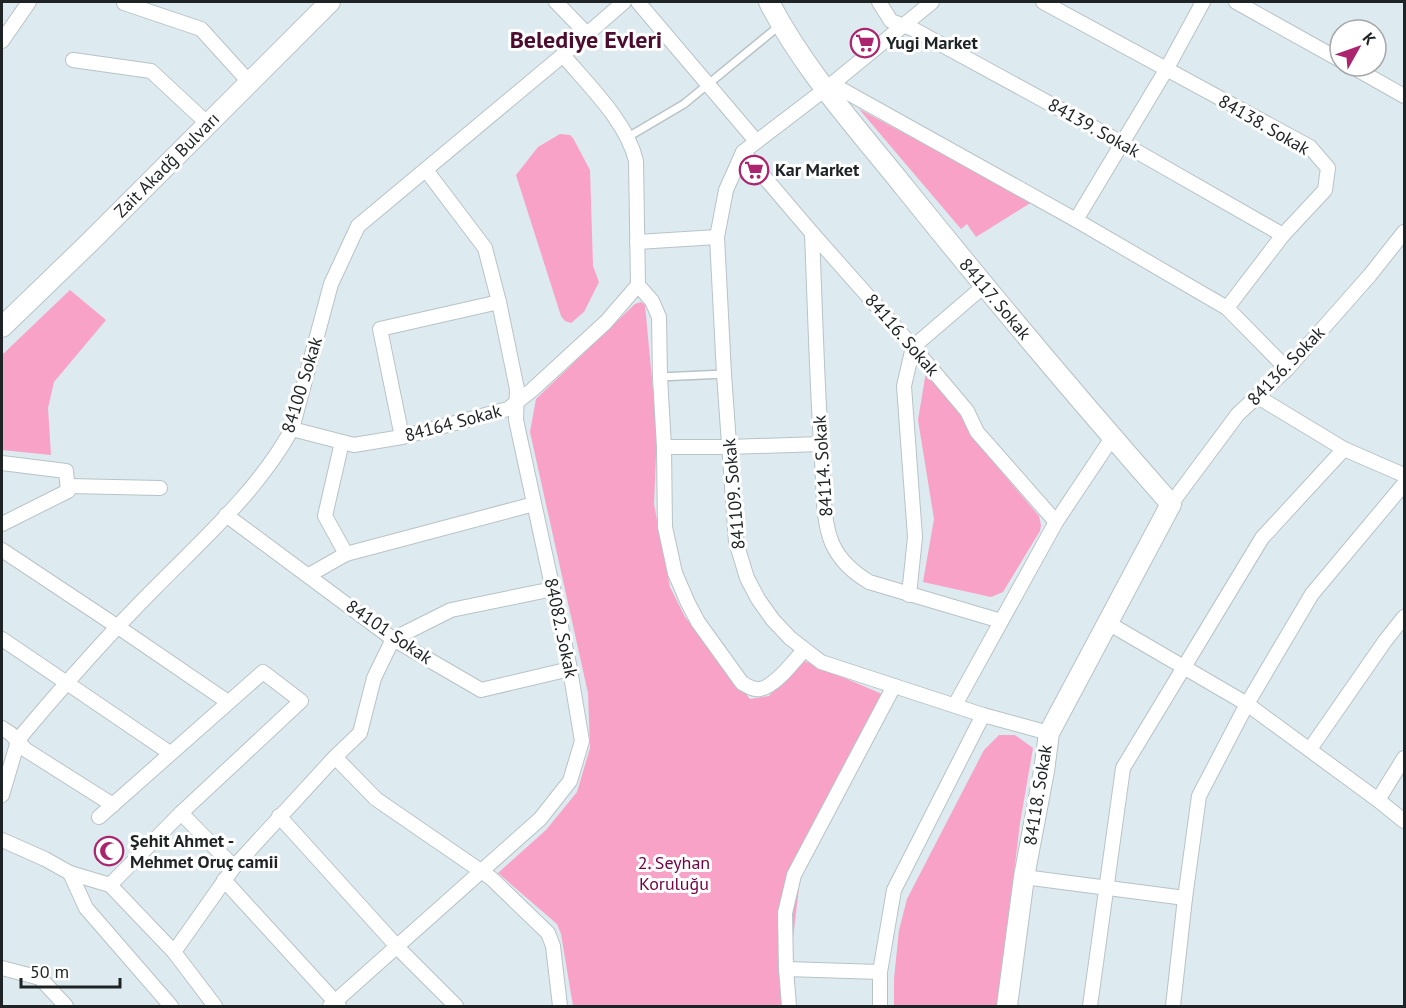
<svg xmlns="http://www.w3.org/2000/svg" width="1406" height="1008" font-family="'PT Sans',sans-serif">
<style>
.green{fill:#f9a2c7}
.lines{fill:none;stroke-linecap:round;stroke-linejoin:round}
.lane-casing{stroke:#b7c3c7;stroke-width:10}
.street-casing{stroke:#b7c3c7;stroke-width:16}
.secondary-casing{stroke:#b7c3c7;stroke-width:22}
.lane{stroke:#fff;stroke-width:7}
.street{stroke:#fff;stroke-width:14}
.secondary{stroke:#fff;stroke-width:20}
.labels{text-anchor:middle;stroke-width:6;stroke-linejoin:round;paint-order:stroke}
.poi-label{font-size:18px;font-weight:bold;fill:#1e2325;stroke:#fff;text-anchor:start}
.street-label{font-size:18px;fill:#1e2325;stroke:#fff}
.park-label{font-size:18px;fill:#720145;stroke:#fff}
.district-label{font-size:24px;font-weight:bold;fill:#4c0c2e;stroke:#fff}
</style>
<rect width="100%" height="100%" fill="#ddeaef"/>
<g class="green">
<polygon points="859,109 1032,202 976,237 967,224 961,229"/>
<polygon points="560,134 570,135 573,138 590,170 593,266 599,282 584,312 571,323 565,321 561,316 516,175 538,147"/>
<polygon points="70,290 106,320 54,382 48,408 51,455 2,450 2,355"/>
<polygon points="641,302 645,305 657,433 654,504 670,587 685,617 750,699 769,696 800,659 882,694 800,879 786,998 787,1006 573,1006 561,934 557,924 498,873 546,830 577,792 590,748 588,693 530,432 536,399 635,304"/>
<polygon points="927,366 988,456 1039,516 1041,525 1040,531 1003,592 991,597 923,582 934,519 918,420"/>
<polygon points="999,735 1015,735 1033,748 1020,823 998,1006 894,1006 894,979 899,930 907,899 984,750"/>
</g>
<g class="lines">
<g class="lane-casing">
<g id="lane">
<polyline points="628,137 684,104 779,26"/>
<polyline points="660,377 724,374"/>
</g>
</g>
<g class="street-casing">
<g id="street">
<polyline points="125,2 124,3 201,29 250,83"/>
<polyline points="556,2 587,34"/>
<polyline points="638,2 756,141"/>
<polyline points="879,2 891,21 913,29 1122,143 1283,235"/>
<polyline points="1043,2 1310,147 1328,168 1325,190 1283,235 1227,308"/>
<polyline points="1236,2 1340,60"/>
<polyline points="2,41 29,2"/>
<path d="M563 55C589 86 627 122 636 161L638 285"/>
<polyline points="73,60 151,71 208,124"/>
<polyline points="1351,66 1404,96"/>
<polyline points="832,84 1076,220 1227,308 1287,369"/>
<polyline points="743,152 812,233 913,347 967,411 977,432 1056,522"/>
<polyline points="1076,220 1166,70 1203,2"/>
<path d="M812 233C815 309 817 385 822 461 824 487 822 519 832 543 840 561 853 572 869 582L1001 621"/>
<polyline points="717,237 724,374 736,542 747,578 758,599 773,620 790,638 821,662 983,715 1049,733"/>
<polyline points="637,242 717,237 726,190 743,152 832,84 932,2"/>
<path d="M638 285 652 301 659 317 660 377 664 447 665 527 675 573 688 603 698 622 742 683C747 686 753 690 760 689 775 687 794 661 804 650"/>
<polyline points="1258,397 1344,449 1404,475"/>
<polyline points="292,429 354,445 402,437 508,409 532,390 606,322 638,285"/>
<polyline points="402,437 380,329 499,302"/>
<polyline points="342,442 325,516 346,554"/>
<polyline points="664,447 729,447 821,444"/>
<polyline points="2,463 66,471 68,491 2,524"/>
<polyline points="68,486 160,488"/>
<polyline points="1171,504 1238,414 1287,369 1370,275 1404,232"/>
<polyline points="226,515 393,639 481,690 570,669"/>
<polyline points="2,550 124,631 228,702"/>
<polyline points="309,575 346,554 534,504"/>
<polyline points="909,595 915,537 904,386 913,347 984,286"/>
<polyline points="1108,623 1247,704 1378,800 1404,758"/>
<polyline points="2,639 170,753"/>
<polyline points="955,705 1056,522 1112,438"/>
<polyline points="2,728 11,734 26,750 113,805"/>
<polyline points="1310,749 1385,641 1404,617"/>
<polyline points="335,757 376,799 491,878 548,933 553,946 560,1006"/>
<path d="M2 795 18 741 22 735C64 685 107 636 153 590 202 540 258 491 292 429L331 284 358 226 563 55 624 2"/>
<polyline points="1378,800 1404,821"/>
<polyline points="181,813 234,867"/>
<polyline points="279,816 402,952 456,1006"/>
<polyline points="99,817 263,672 301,701 181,813 110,885"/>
<polyline points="2,840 45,859 70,873 110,885 174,952 215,1006"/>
<polyline points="70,873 86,908 171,1006"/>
<polyline points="1024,877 1185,898"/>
<polyline points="224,880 339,1006"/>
<polyline points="174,952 234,867 335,757 360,733 374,678 393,639 451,610 553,589"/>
<polyline points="2,968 40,978 66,1006"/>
<polyline points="786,969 880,972"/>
<polyline points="330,1006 540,819 570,781 582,741 569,664 516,420 517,389 499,302 485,248 426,170"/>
<polyline points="789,1006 786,969 785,913 794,875 894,686"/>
<polyline points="880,1006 880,972 894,890 983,715"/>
<polyline points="1090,1006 1123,768 1262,538 1344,449"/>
<polyline points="1173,1006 1185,898 1199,796 1247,704 1312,594 1404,484"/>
</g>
</g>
<g class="secondary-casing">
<g id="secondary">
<path d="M769 2C804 70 857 128 905 188 991 295 1080 401 1171 504L1049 733 1044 771 1024 877 1007 1006"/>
<polyline points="2,327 89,243 330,2"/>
</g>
</g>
<use href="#lane" class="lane"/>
<use href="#street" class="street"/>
<use href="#secondary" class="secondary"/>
</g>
<defs>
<g id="supermarket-ring" transform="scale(1.5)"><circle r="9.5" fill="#fff" stroke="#ab256e" stroke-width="1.5"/><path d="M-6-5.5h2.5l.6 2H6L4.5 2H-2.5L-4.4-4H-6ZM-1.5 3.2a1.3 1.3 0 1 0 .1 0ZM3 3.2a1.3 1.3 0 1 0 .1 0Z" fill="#ab256e"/></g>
<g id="mosque-ring" transform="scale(1.5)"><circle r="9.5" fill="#fff" stroke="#ab256e" stroke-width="1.5"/><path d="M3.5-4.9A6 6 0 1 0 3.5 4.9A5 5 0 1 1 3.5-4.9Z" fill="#ab256e"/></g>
</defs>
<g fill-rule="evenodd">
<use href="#supermarket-ring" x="865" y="43"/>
<use href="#supermarket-ring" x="754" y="170"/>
<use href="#mosque-ring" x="109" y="851"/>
</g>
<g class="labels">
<g class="poi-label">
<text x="886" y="49">Yugi Market</text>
<text x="775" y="176">Kar Market</text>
<text x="130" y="847">Şehit Ahmet -<tspan x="130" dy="21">Mehmet Oruç camii</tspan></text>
</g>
<g class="street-label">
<text transform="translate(1264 125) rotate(30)" y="6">84138. Sokak</text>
<text transform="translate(1094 128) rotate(29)" y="6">84139. Sokak</text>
<text transform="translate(167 165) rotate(-45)" y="6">Zait Akadğ Bulvarı</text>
<text transform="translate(995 299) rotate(50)" y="6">84117. Sokak</text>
<text transform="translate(902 335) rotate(49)" y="6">84116. Sokak</text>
<text transform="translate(1286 366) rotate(-46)" y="6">84136. Sokak</text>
<text transform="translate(302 385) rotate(-73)" y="6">84100 Sokak</text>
<text transform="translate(453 423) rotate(-15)" y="6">84164 Sokak</text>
<text transform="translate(823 466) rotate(-94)" y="6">84114. Sokak</text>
<text transform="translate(734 494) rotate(-95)" y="6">841109. Sokak</text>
<text transform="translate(561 628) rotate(78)" y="6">84082. Sokak</text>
<text transform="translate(389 632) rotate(34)" y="6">84101 Sokak</text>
<text transform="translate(1038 795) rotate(-81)" y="6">84118. Sokak</text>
</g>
<g class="park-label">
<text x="674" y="869">2. Seyhan<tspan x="674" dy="21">Koruluğu</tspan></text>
</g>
<g class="district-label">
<text x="586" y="48">Belediye Evleri</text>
</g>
</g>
<rect width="1406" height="1008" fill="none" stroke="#1e2325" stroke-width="6"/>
<g transform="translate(1358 48) rotate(50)"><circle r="28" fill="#ffffff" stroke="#a5a7a8" stroke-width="1.5"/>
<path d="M0-4.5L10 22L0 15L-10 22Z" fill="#ab256e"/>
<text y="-9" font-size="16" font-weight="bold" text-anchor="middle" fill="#1e2325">K</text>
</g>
<path d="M21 978v9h99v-9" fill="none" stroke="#1e2325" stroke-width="3"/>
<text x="30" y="978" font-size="18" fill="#1e2325" stroke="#ffffff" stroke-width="4.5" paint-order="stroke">50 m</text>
</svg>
